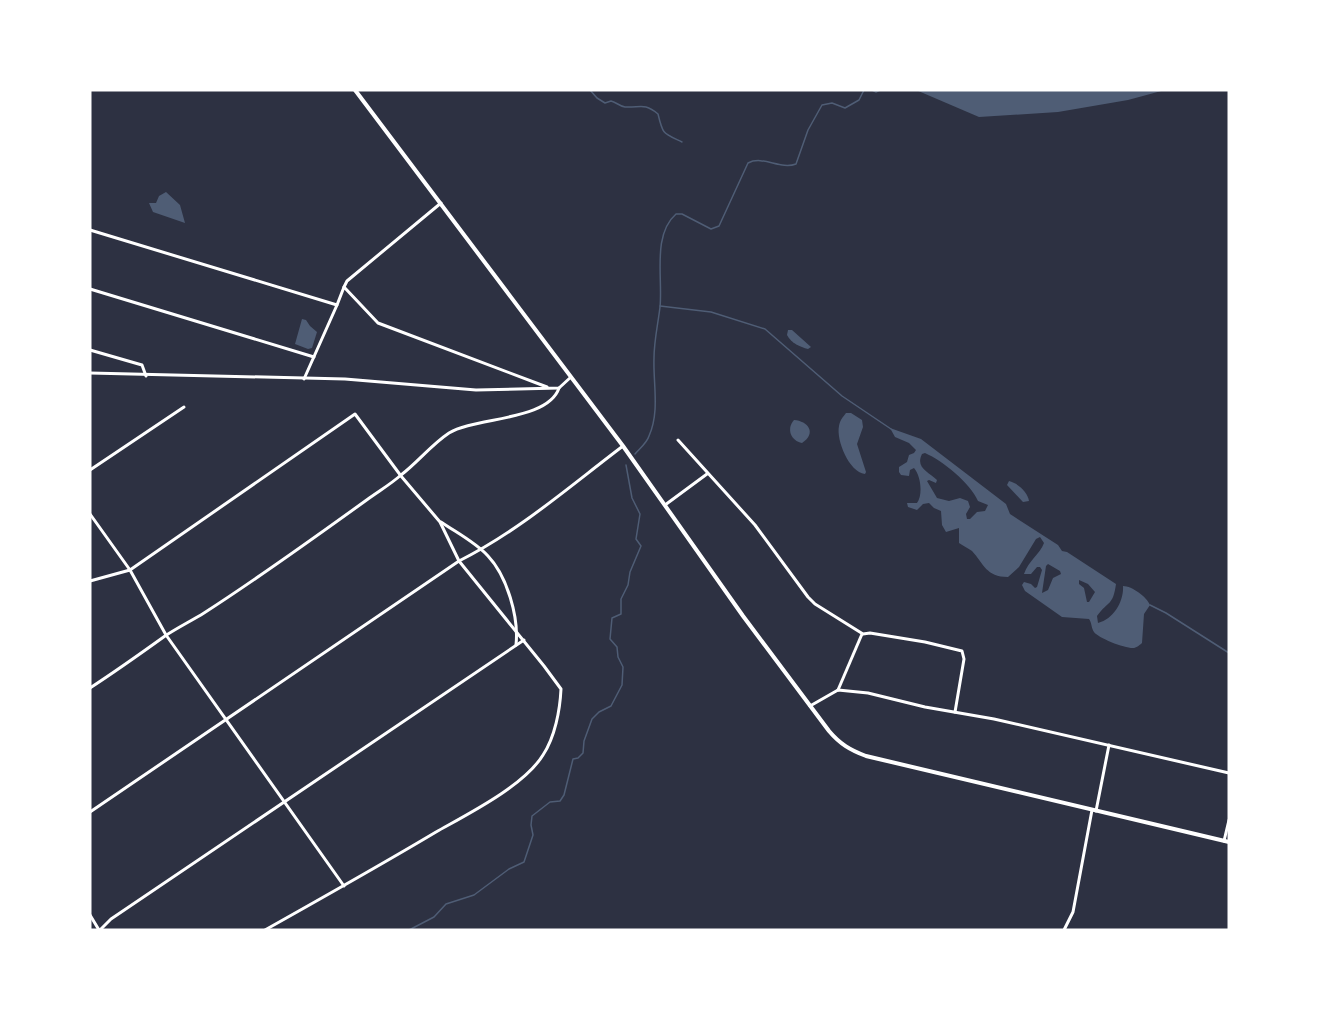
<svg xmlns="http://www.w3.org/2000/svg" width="1319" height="1020" font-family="Lora,serif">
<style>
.water{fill:#4f5d75;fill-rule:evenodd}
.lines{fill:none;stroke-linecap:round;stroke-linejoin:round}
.stream{stroke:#4f5d75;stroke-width:1.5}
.minor{stroke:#fff;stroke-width:3}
.secondary{stroke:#fff;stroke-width:4}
</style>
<rect width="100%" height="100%" fill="#2d3142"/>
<g class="water">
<polygon points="916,90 1165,90 1128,100 1058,112 979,117"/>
<polygon points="166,192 180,205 185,223 153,212 149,203 156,203 159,196"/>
<polygon points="302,319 306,320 310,326 317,332 312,348 308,349 295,344"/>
<path d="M788 330H792L811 347 808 349C800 347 791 343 787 335Z"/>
<path d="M846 413H851L862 420 863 427 857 444 866 472 865 474C849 472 836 440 839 426 840 420 843 417 846 413Z"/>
<path d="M794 420C808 421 817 433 802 443 791 441 786 429 794 420Z"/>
<path d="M890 428 921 439 1006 504 1010 514 1058 545 1062 551 1067 552 1116 584C1113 606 1108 601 1097 616L1098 623C1114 619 1124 601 1123 586 1132 586 1147 597 1150 605L1144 614 1142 643C1141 644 1136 648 1134 648 1126 649 1098 638 1094 632 1091 628 1092 623 1089 619L1062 617 1025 591 1022 585 1024 582 1031 584 1035 588 1037 587 1042 570 1040 567H1037L1031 574H1024C1028 561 1040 554 1044 543L1040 537 1036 539 1019 567 1008 577C986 577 984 564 972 551 968 548 963 546 959 543V528L946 532 942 525 941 511 934 508 929 503 923 504 917 510 908 507 907 503H917C923 495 921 476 914 468L910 470 909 476 901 475 899 472V467L907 462 909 455 914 453 916 450 909 443 895 437ZM925 453C943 461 970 483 978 501L988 505 985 511 977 512 970 519H967L966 514 970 507 968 501 960 498 949 501 937 498 927 481 929 480 936 483 937 480C929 472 915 468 922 454ZM1048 564 1060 571 1061 574 1053 578 1048 590 1042 593 1046 566ZM1079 580 1088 584 1095 592 1089 602H1087L1084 588 1079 584Z"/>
<path d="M1009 481C1018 483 1028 493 1029 501L1023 502 1007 485Z"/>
</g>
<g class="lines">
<g class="stream">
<path d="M590 90 597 98 605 103 611 101C616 102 619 106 625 107 640 108 644 102 658 114 663 135 663 133 682 142"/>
<polyline points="872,90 876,92 880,90"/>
<polyline points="660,306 711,312 765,329 842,396 891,429"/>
<path d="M635 454C639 449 647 443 649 436 660 411 653 384 654 358 654 341 658 324 660 307 663 278 652 235 676 214H682L711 229 719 226 748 163C763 155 780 170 796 164L808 130 822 105 832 103 845 108 859 100 864 90"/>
<polyline points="1150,605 1166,613 1229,653"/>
<polyline points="409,930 434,917 446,904 474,895 509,869 524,862 533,835 531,825 532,816 550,802 560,801 564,795 573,759 578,758 583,753 584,741 592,719 599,712 611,706 622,685 623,667 618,657 617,647 610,639 612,618 621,614 621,599 628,585 630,572 641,546 636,539 640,514 632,498 626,465"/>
</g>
<g class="minor">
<polyline points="90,230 337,305 344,287 378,323 547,387"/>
<polyline points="344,287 347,281 441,203"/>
<polyline points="90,289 314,357"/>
<polyline points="90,350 142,365 146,376"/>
<polyline points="90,373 345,379 476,390 559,388 571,377"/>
<polyline points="304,379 337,305"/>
<polyline points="678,440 755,525 808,597 815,604 863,634 870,633 925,642 962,651 964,659 955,712"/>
<polyline points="90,470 184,407"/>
<polyline points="665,505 707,474"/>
<polyline points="90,514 130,570 166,635 344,886"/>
<path d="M441 522C457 533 475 542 488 556 507 576 519 617 516 645"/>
<path d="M90 581 130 570 355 414 401 476 440 522 459 561 544 666 561 689C560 710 555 737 543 755 524 786 468 814 436 832 379 866 322 898 265 930"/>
<path d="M90 688C116 671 140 654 165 636 177 628 191 621 204 613 260 577 314 538 368 499 379 491 391 484 401 475 418 462 431 445 449 433 475 417 548 421 559 388"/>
<polyline points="838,690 862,634"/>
<polyline points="810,706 838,690 868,693 925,707 994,719 1229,773"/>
<polyline points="1096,811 1109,745"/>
<path d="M90 812 459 561C519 531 570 486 623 446"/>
<polyline points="1224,841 1229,820"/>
<polyline points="90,915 99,930"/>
<polyline points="100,930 111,919 524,640"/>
<polyline points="1064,930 1073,912 1092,810"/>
</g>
<path class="secondary" d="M355 90 623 446 743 616 829 731C840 744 850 750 866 756L1229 842"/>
</g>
<rect width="1319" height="1020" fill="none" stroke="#ffffff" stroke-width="183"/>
</svg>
